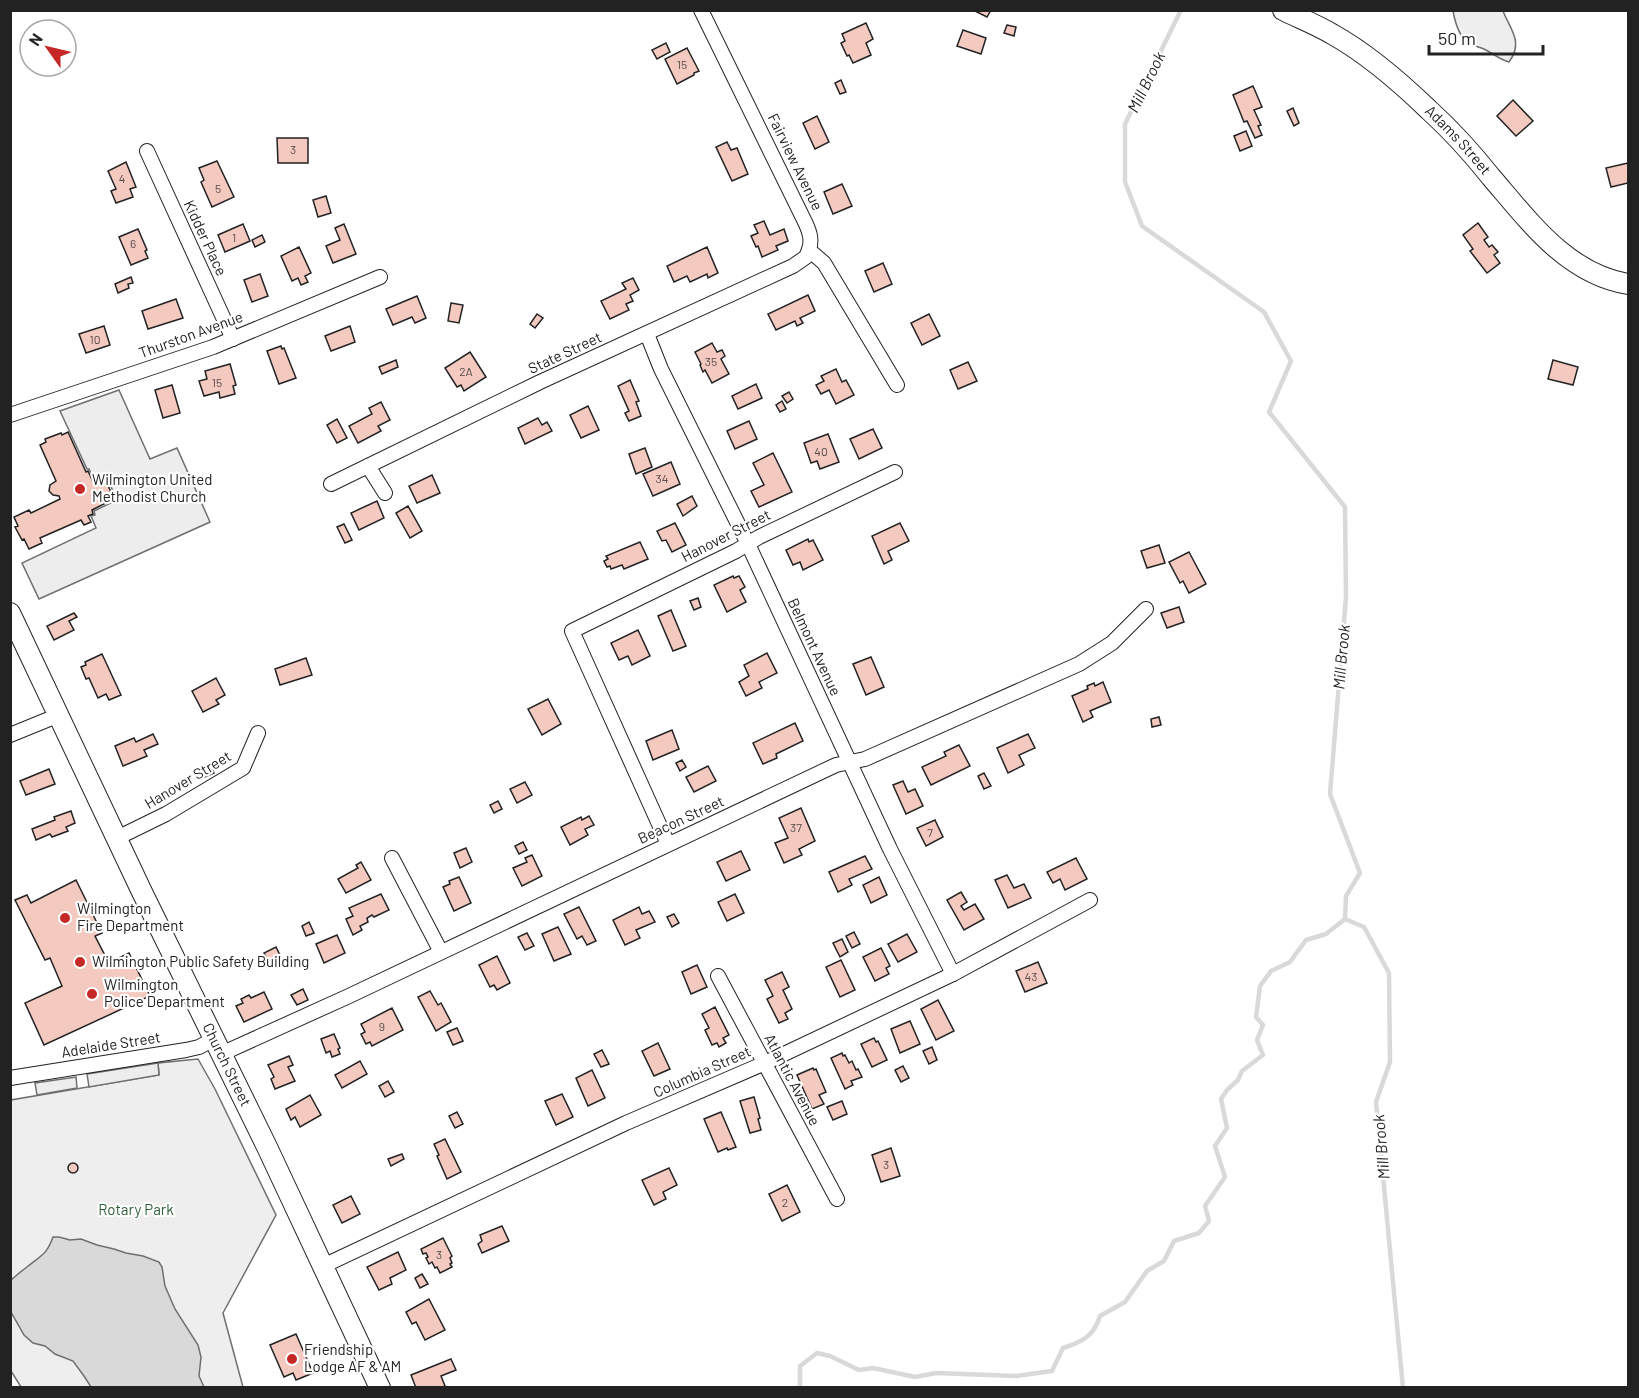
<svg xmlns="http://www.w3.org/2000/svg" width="1639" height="1398" font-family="Barlow,sans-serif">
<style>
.green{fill:#eee;stroke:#6f6f6f;stroke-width:1.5}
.parking{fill:#ededed;stroke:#6f6f6f;stroke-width:1.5}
.water{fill:#d9d9d9;stroke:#6f6f6f;stroke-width:1.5}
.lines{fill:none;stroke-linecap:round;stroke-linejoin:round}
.stream{stroke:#d9d9d9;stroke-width:4.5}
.building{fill:#f3c9c0;stroke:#222;stroke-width:1.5}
.street-casing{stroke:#222;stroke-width:16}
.secondary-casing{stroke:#222;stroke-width:22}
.street{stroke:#fff;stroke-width:14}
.secondary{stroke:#fff;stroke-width:20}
.poi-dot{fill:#c62828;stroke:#fff;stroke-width:2}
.labels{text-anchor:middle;stroke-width:4.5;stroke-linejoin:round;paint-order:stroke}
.number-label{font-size:12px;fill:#564c4a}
.street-label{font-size:15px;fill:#222;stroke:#fff}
.poi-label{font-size:15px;fill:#222;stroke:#fff;text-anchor:start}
.park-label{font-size:15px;fill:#2f5e38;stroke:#fff}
.water-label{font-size:16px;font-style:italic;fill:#222;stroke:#fff}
</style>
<rect width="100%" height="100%" fill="#fff"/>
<g class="green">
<path d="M1453 11H1503C1510 29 1524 42 1509 62 1498 59 1494 54 1484 49 1479 47 1474 46 1470 44 1459 38 1455 22 1453 11Z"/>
<polygon points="198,1059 215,1089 276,1215 223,1313 243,1387 21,1387 11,1371 11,1100 159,1075 158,1063"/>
</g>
<g class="parking">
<polygon points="119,390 150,459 177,448 210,522 39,599 22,563 96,528 91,516 95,515 94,511 117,500 108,480 96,485 89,469 87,469 60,411"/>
<polygon points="158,1063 159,1075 89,1087 87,1074"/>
<polygon points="76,1077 77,1088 37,1095 35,1083"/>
</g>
<path class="water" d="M53 1237H59L70 1240 81 1239 97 1245 114 1249 126 1253 143 1256 159 1262 162 1267 165 1286 175 1309 198 1345 201 1357 199 1376 204 1387H91L84 1376 73 1361 55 1354 45 1346 33 1343 24 1335 11 1312V1280C16 1276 21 1271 27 1267 41 1255 46 1256 53 1237Z"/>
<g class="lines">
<g class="stream">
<polyline points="1181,10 1125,124 1125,182 1142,226 1264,312 1291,361 1269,412 1345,507 1346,597 1330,794 1360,873 1346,896 1345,919 1364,927 1389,973 1390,1062 1376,1102 1403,1388"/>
<path d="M798 1388 800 1386V1366L817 1353 830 1356 859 1370 873 1368 915 1377 936 1373 1016 1376 1052 1371 1063 1348C1082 1342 1094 1336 1100 1316L1125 1302 1147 1271 1164 1261 1174 1241 1199 1233 1209 1221 1205 1206 1225 1177 1215 1146 1227 1128 1221 1099 1227 1090 1238 1080 1242 1071 1263 1055 1257 1040 1263 1025 1256 1017 1260 986 1271 971 1290 962 1306 940 1326 934 1345 919"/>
</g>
</g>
<g class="building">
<polygon points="973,10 991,10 987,17"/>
<polygon points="866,23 873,39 866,43 871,55 853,63 849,55 847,56 841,43 845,41 842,34"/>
<polygon points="1007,25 1016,27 1014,36 1004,33"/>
<polygon points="963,30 986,38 981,54 957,46"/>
<polygon points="666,43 670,52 657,59 652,50"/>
<polygon points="687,48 699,71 694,73 694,75 677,84 665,59"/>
<polygon points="841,80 846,92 840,94 835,83"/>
<polygon points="1253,86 1262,107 1254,110 1261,125 1258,126 1262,135 1255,138 1247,121 1244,122 1233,95"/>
<polygon points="1513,100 1533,121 1516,136 1497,116"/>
<polygon points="1293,108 1299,123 1294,126 1287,111"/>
<polygon points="817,116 829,142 815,149 803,123"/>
<polygon points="1246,131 1252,146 1240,151 1234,136"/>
<polygon points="277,138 308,138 308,163 278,163"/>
<polygon points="727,142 731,150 737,148 748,174 732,181 716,147"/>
<polygon points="217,161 234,197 212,207 201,182 204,180 199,168"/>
<polygon points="126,162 136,187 130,189 133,197 116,203 111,191 116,189 108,171"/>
<polygon points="1628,163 1628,183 1611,187 1606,168"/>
<polygon points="842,184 852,206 833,214 824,192"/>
<polygon points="326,196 331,213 318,217 313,200"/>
<polygon points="764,221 770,235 784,229 788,241 776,246 778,250 762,257 758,246 756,247 751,236 758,233 754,225"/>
<polygon points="1478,223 1488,237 1484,240 1489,247 1492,245 1498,252 1494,255 1500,263 1487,273 1470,251 1473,249 1463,235"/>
<polygon points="243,224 250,241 225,252 218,235"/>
<polygon points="344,224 356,254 333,263 326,246 340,240 335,228"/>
<polygon points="138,229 147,250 145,251 148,258 131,265 119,237"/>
<polygon points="262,235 265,242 255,247 252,240"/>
<polygon points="299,247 311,273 305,276 308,282 301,285 298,278 292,281 281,256"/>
<polygon points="707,247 718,273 708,278 707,274 690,282 687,276 674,282 667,266"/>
<polygon points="883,263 892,284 874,292 865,271"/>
<polygon points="260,274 268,296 252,302 244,280"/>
<polygon points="131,277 133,283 128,284 129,288 118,293 115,284"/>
<polygon points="633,278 639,290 630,295 633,301 626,304 629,310 610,319 601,301 626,289 622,283"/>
<polygon points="808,295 815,311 800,318 803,323 797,326 795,321 776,330 768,314"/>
<polygon points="417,296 426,318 415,323 412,317 393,325 386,309"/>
<polygon points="176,299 183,318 148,329 142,311"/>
<polygon points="451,303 463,305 459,323 448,321"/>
<polygon points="537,314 543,318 535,328 530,324"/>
<polygon points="929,314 940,336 922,345 911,323"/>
<polygon points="104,326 110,345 86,353 79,334"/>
<polygon points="350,326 355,342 331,351 325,336"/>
<polygon points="712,343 717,352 722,350 725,356 721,359 729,374 712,383 705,370 703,372 700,365 701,364 695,352"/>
<polygon points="281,346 282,349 284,348 296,378 279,384 267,351"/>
<polygon points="470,352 486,377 464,391 461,385 457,387 445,368"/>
<polygon points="396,360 398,367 382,374 379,367"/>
<polygon points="1553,360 1578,367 1573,385 1548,379"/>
<polygon points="968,362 977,381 958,389 950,370"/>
<polygon points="230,364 236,385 233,386 235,394 220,398 219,392 204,396 199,381 207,379 205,371"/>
<polygon points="836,369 842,382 846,380 854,395 836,404 829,390 821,394 816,385 824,381 821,376"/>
<polygon points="630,380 639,401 636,402 641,416 629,421 625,413 629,411 618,386"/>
<polygon points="756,384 762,398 738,409 732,396"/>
<polygon points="172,385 180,413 163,418 155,390"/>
<polygon points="789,392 793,399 787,403 782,396"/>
<polygon points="782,401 786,409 780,412 776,405"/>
<polygon points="381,402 390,420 378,426 381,431 358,443 349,426 372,414 369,408"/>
<polygon points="588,406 599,430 581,438 570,415"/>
<polygon points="538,418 542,425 547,422 552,431 525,444 518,428"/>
<polygon points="337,419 347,438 337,443 327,425"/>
<polygon points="749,421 757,439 735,449 727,431"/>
<polygon points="873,429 882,448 859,459 850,439"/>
<polygon points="68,432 86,472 88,471 95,486 106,481 114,499 92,510 93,514 88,516 91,522 84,525 81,520 40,538 42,543 29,549 24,539 22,540 15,527 18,526 14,517 29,510 31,513 60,499 59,496 53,495 49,491 50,485 56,481 40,445 46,442 45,439 61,433 62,435"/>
<polygon points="828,434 839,462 820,469 817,461 811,463 804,443"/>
<polygon points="645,448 652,467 636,474 629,454"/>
<polygon points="773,453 792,492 759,507 751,491 764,485 753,463"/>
<polygon points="671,462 680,484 653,496 643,474"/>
<polygon points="432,475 440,493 417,503 409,486"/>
<polygon points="692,496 697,506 683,516 677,504"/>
<polygon points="377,501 384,518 359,530 351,513"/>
<polygon points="408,506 422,531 410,538 396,513"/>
<polygon points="675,523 686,545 672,552 666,540 662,541 657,531"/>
<polygon points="900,523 909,541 888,551 892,560 884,564 872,536"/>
<polygon points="344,524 352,540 345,543 337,527"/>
<polygon points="808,539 809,542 813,540 823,560 803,570 800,562 793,565 786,550"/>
<polygon points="640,542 648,559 624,569 622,565 611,569 610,566 607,567 604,561 608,559 606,556"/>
<polygon points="1159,545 1165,563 1147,568 1141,551"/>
<polygon points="1189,552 1206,584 1189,593 1183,581 1180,583 1169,562"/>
<polygon points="733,576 734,578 739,576 745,587 740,590 746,602 727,612 714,585"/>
<polygon points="698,598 701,607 694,610 690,601"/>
<polygon points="1179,607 1184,622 1167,628 1161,613"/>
<polygon points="671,610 686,646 673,651 658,616"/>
<polygon points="74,613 77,617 69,621 74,630 54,640 47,626"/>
<polygon points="638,630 650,656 632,665 628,656 619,660 611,643"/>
<polygon points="767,653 777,673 759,682 762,688 746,696 739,682 749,676 744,665"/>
<polygon points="102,654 121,695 109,700 106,694 98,698 89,678 86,679 81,667 86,665 85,662"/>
<polygon points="871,657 884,687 866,695 853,664"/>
<polygon points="306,658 312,675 280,685 275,669"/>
<polygon points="216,678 225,695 216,700 219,704 203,712 192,691"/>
<polygon points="1103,682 1111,702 1090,711 1093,717 1083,722 1072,696 1088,689 1087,686 1094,683 1095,686"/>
<polygon points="548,699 561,724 542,735 528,709"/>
<polygon points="1159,717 1161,725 1152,727 1151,719"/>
<polygon points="795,723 803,741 776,754 777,758 763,764 753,743"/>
<polygon points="672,730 679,749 653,760 646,741"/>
<polygon points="153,734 158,744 144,750 147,756 123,766 115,746 134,738 136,742"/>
<polygon points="1028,734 1035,748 1019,755 1024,765 1008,773 997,748"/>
<polygon points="959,745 970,766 931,785 922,767 946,756 944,752"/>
<polygon points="682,760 686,767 680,771 676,763"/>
<polygon points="210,764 214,773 202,778 198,769"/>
<polygon points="708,766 716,781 694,792 686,777"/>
<polygon points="49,769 55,784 26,795 20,781"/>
<polygon points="984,773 991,786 984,789 978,776"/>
<polygon points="903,781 908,792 915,789 923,806 906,814 893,785"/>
<polygon points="525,782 532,795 517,803 510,789"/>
<polygon points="498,801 502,809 494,813 490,805"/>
<polygon points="801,808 815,841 799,849 802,855 784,863 775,843 788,838 779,818"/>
<polygon points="71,811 75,823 66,827 68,831 52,837 50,834 36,840 32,829 55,820 54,817"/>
<polygon points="589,816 594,825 585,829 588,835 570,845 561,827 581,817 582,820"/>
<polygon points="935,820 943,837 926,846 917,828"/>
<polygon points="523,842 527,850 519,854 515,846"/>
<polygon points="466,848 472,862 460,868 454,853"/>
<polygon points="741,851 750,870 726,881 717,862"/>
<polygon points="532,855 542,876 522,886 513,868 527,862 525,858"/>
<polygon points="865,856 872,869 849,879 852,885 838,892 829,872"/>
<polygon points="1076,858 1087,879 1065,890 1060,879 1053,883 1047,872"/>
<polygon points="361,862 371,880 346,893 338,879 358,868 356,865"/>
<polygon points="1007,875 1014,888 1024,884 1031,898 1008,908 995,880"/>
<polygon points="459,877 471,903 454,911 443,887 450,884 449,881"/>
<polygon points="879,877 887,895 871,903 863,885"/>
<polygon points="76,880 102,933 95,936 109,963 129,953 150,996 44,1045 25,1003 62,986 50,958 45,960 15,900 27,895 31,903"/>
<polygon points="961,892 967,902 961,906 964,910 975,904 984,919 964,930 947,900"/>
<polygon points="381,894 389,910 374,917 372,915 367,918 368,922 360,926 362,930 353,935 346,919 353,916 349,908"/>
<polygon points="735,894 744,913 727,921 718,902"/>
<polygon points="579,907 596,941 587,945 582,936 577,939 564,914"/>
<polygon points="639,907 642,914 649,911 655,922 636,930 640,938 625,945 613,920"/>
<polygon points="674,914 679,923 672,927 667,917"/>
<polygon points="309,922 314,933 306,936 302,926"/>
<polygon points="558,927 571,954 554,961 542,934"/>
<polygon points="854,932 860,944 852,948 846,936"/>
<polygon points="527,933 534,946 525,950 518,937"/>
<polygon points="907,934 917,952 898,962 888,944"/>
<polygon points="337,935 345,953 324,963 316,944"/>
<polygon points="842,939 848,952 840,957 833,943"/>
<polygon points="276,947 281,957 269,963 264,953"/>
<polygon points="881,948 890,966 886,968 889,974 875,981 863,957"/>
<polygon points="497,956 510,983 497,990 494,985 490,987 479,965"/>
<polygon points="841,960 855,990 840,997 826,967"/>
<polygon points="1038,962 1047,983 1025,992 1016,971"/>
<polygon points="697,965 707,987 691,994 682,972"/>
<polygon points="782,972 789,987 783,990 792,1009 785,1013 788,1019 779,1023 767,999 773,996 765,980"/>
<polygon points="303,989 308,1000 297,1005 291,995"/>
<polygon points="430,991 438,1005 441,1003 451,1022 436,1031 418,997"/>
<polygon points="264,992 272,1009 244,1022 236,1006 243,1003 241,999 249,995 251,998"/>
<polygon points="938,1000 954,1031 936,1040 921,1009"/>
<polygon points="715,1007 729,1035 723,1038 726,1043 719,1047 717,1043 712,1045 705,1030 709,1028 702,1014"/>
<polygon points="392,1008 403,1030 372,1046 370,1042 366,1044 361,1034 365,1032 361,1024"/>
<polygon points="910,1021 920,1044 900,1053 891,1029"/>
<polygon points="457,1028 463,1041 453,1045 447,1032"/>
<polygon points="334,1034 340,1048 338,1049 340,1054 332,1057 330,1051 326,1053 321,1039"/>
<polygon points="874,1038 876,1042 878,1041 887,1060 872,1067 861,1044"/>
<polygon points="658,1043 670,1069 654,1076 642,1051"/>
<polygon points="932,1047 937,1060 929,1064 923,1051"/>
<polygon points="602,1050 609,1064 601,1067 594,1054"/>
<polygon points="842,1053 843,1056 845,1055 849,1063 852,1061 856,1070 858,1069 862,1077 851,1081 853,1085 845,1089 831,1058"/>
<polygon points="289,1056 293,1065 288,1067 295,1081 275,1089 271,1079 274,1077 268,1065"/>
<polygon points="360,1061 367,1074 342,1088 335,1075"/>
<polygon points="903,1066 909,1078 901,1082 895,1070"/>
<polygon points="813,1068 814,1070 816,1069 826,1092 819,1095 824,1104 812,1109 797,1075"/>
<polygon points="592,1070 605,1098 588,1106 576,1078"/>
<polygon points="388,1081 394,1092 385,1097 379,1086"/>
<polygon points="562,1094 573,1117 556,1125 545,1101"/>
<polygon points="310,1095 321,1115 300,1127 295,1117 291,1120 286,1109"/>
<polygon points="754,1097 760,1118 758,1119 761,1130 750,1133 740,1101"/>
<polygon points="842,1101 847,1114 833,1120 827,1107"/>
<polygon points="457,1112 463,1124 455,1128 449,1116"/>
<polygon points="721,1112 736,1147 728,1150 727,1148 718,1152 704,1119"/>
<polygon points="445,1139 461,1172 447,1179 437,1156 439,1155 434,1144"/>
<polygon points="891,1148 900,1176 881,1182 872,1155"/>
<polygon points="402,1154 404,1159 391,1166 388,1159"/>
<circle cx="73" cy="1168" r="5"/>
<polygon points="669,1168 677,1185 663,1192 666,1199 654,1205 642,1180"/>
<polygon points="787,1185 800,1212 782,1221 769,1194"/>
<polygon points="351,1196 360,1214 342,1223 333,1205"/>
<polygon points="502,1226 509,1241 482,1253 478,1244 482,1241 480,1235"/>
<polygon points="443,1238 452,1256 450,1258 452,1263 450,1264 452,1267 440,1273 437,1267 435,1268 432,1262 429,1264 426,1258 428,1257 426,1253 423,1254 421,1249"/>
<polygon points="398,1252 406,1270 390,1278 392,1284 379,1290 367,1267"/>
<polygon points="422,1274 428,1284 420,1288 415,1278"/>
<polygon points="429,1299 445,1330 425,1340 416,1322 412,1324 406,1312"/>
<polygon points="296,1334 313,1373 296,1380 293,1373 284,1377 270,1345"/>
<polygon points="451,1359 456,1370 441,1376 445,1386 441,1388 416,1388 411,1375"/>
</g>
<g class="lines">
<g class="street-casing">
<g id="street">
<path d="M701 10 806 224C810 233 812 240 809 250L824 263 897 385"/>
<polyline points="147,151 233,339"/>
<polyline points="647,334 661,369 748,544 890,849 953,974"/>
<polyline points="10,415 213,347 380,277"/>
<polyline points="368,466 385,493"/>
<polyline points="331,484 540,382 793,266 806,257 809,250"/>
<polyline points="10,735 59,715"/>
<polyline points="117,838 166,814 243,768 258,733"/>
<polyline points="668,844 572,631 736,551 759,537 895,472"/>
<polyline points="392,858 441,952"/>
<polyline points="718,976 837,1199"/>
<polyline points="221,1054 349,996 836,765 865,759 1079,664 1112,643 1146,609"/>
<polyline points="10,1078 186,1050 199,1047 214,1039"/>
<polyline points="323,1266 626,1123 765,1063 953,974 1090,900"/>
</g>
</g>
<g class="secondary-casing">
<g id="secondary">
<path id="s1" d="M1283 10C1299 18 1317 25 1332 34 1368 54 1400 82 1429 110 1452 131 1472 153 1491 177 1529 221 1567 274 1628 284"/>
<path id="s2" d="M10 613 142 892 267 1147 380 1388"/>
</g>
</g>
<use href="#street" class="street"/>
<use href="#secondary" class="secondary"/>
</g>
<g class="poi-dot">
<circle cx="80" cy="489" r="6"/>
<circle cx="65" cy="918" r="6"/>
<circle cx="80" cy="962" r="6"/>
<circle cx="92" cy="994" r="6"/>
<circle cx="292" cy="1359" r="6"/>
</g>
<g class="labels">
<g class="number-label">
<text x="682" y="69">15</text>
<text x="293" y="154">3</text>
<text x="122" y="183">4</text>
<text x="218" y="193">5</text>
<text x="234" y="242">1</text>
<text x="133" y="248">6</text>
<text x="95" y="344">10</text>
<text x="711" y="366">35</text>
<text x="466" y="376">2A</text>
<text x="217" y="387">15</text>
<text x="821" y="456">40</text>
<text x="662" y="483">34</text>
<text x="796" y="832">37</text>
<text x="930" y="837">7</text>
<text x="1031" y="981">43</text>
<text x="382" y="1031">9</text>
<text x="886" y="1169">3</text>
<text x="785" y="1207">2</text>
<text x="439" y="1259">3</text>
</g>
<g class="street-label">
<text dy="5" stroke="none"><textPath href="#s1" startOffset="220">Adams Street</textPath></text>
<text transform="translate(795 162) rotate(64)" y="5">Fairview Avenue</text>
<text transform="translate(205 238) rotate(65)" y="5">Kidder Place</text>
<text transform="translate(191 335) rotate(-20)" y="5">Thurston Avenue</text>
<text transform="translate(565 353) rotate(-25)" y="5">State Street</text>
<text transform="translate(726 536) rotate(-27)" y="5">Hanover Street</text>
<text transform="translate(814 647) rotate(65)" y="5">Belmont Avenue</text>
<text transform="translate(188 780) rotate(-31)" y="5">Hanover Street</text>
<text transform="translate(681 820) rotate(-25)" y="5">Beacon Street</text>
<text transform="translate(111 1045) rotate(-9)" y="5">Adelaide Street</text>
<text dy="5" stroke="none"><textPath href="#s2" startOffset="501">Church Street</textPath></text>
<text transform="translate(702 1072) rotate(-24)" y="5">Columbia Street</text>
<text transform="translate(792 1080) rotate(62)" y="5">Atlantic Avenue</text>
</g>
<g class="poi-label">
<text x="92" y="485">Wilmington United<tspan x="92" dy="17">Methodist Church</tspan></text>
<text x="77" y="914">Wilmington<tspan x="77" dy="17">Fire Department</tspan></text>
<text x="92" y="967">Wilmington Public Safety Building</text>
<text x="104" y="990">Wilmington<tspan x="104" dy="17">Police Department</tspan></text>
<text x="304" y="1355">Friendship<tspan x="304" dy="17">Lodge AF &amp; AM</tspan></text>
</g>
<g class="park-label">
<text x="136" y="1215">Rotary Park</text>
</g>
<g class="water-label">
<text transform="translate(1146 82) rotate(-64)" y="6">Mill Brook</text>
<text transform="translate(1341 657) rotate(-85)" y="6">Mill Brook</text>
<text transform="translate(1381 1147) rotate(-95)" y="6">Mill Brook</text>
</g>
</g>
<rect width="1639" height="1398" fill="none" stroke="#222222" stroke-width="24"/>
<g transform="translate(48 48) rotate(304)"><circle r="28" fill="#ffffff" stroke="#a7a7a7" stroke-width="1.5"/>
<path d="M0-4.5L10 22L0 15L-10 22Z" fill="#c62828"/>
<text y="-9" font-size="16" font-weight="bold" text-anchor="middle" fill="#222222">N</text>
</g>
<path d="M1429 45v9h114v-9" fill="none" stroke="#222222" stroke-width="3"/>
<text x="1438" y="45" font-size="18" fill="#222222" stroke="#ffffff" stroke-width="4.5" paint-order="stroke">50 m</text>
</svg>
